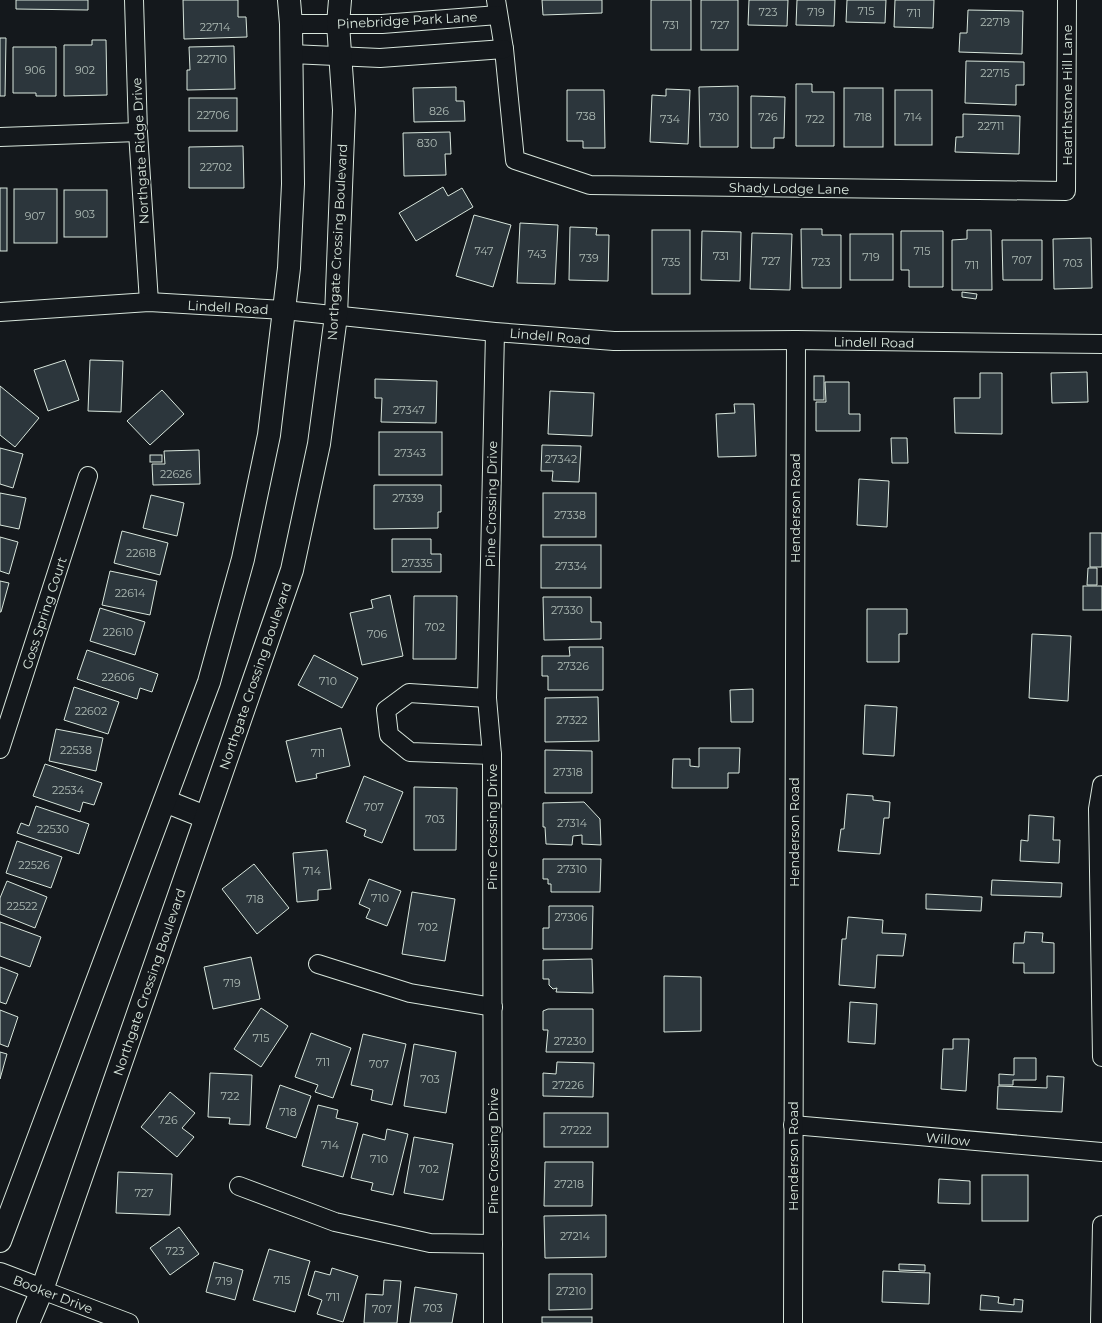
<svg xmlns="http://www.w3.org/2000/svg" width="1102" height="1323" font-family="Montserrat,sans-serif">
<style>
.building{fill:#2c363c;stroke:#d8e6dc}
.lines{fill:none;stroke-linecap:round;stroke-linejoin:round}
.street-casing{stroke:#d8e6dc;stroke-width:20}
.secondary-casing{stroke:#d8e6dc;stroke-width:24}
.street{stroke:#14181c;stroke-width:18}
.secondary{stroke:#14181c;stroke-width:22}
.labels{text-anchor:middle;stroke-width:3;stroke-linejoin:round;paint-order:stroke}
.number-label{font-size:11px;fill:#adbab4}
.street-label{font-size:13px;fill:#d8e6dc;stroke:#14181c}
</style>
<rect width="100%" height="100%" fill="#14181c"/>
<g class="building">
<polygon points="16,0 88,0 88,10 16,9"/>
<polygon points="183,0 238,0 238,17 246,17 247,37 184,39"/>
<polygon points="542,0 602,0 602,13 543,15"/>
<rect x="651" y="0" width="40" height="50"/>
<rect x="701" y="0" width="37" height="50"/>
<polygon points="749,0 788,0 787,26 748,25"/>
<polygon points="797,0 835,0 834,26 796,25"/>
<polygon points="847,0 886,0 885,23 846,22"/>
<polygon points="895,0 934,0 933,28 894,27"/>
<polygon points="968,10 1023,11 1022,54 959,52 960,33 967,33"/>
<polygon points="0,38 6,38 5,96 0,96"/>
<polygon points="92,40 106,40 107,95 64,96 64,45 92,45"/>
<polygon points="234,46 235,89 187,90 187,70 190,70 189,47"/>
<polygon points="13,47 56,47 56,96 36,96 36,93 13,93"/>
<polygon points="966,61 1024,62 1024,85 1016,85 1016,105 965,103"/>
<polygon points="796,84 812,84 812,92 834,92 834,146 796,146"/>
<polygon points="738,86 738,147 700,147 699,87"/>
<polygon points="456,87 456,101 464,101 465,121 414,122 413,88"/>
<rect x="844" y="88" width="39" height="59"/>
<polygon points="666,89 690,90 688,144 650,142 652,95 666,96"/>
<polygon points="567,90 604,90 605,148 583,148 583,141 567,141"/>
<rect x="895" y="90" width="37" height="55"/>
<polygon points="751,96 785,97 784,138 774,138 774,148 751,148"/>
<rect x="189" y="98" width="48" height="33"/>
<polygon points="963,114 1020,116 1019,154 955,152 956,137 963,137"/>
<polygon points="450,132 451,154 445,154 446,175 404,176 403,133"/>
<polygon points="243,146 244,188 189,188 189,147"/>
<polygon points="443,187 448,196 462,188 473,207 416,241 399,213"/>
<rect x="0" y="188" width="7" height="63"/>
<rect x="14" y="189" width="43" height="54"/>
<rect x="64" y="190" width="43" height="47"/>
<polygon points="474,215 511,225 493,287 456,276"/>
<polygon points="520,223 558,225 555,284 517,283"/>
<polygon points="570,227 597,228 596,235 609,235 608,281 569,280"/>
<polygon points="801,229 822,229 822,235 841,235 841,288 802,288"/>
<rect x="652" y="230" width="38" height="64"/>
<polygon points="967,230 991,230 992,290 952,290 952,240 967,239"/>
<polygon points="702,231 741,232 740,281 701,280"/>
<polygon points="901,231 943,231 943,287 909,287 909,270 901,270"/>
<polygon points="752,233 792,234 790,290 750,289"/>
<rect x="850" y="234" width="43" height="46"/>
<polygon points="1091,238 1092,288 1054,289 1053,239"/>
<polygon points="1002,240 1042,240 1042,280 1003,280"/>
<polygon points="962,292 977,294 976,299 962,297"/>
<polygon points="65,360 79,400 48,411 34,370"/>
<polygon points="90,360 123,361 121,412 88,411"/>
<polygon points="1087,372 1088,402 1052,403 1051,373"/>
<polygon points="980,373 1002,373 1002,434 955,433 954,398 980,398"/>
<rect x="814" y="376" width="10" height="24"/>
<polygon points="375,379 437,381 436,423 381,422 382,398 375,398"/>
<polygon points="825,382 849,382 849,414 860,414 860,431 816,431 816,402 826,402"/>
<polygon points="0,386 39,418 15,447 0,435"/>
<polygon points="162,390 184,414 150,445 127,421"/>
<polygon points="550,391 594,393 592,436 548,434"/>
<polygon points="734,404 754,404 756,456 718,457 716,414 735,413"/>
<rect x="379" y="432" width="63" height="43"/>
<polygon points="891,438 907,438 908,463 892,463"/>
<polygon points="542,445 581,446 579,482 552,481 553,471 541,471"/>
<polygon points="0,448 23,454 13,488 0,484"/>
<polygon points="199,450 200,484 153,485 152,464 165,464 164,451"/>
<rect x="150" y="455" width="12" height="7"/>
<polygon points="859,479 889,481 887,527 857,525"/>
<polygon points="374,485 441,485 441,512 438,512 438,528 374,529"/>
<polygon points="0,493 26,498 19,529 0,525"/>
<rect x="543" y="493" width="53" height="44"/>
<polygon points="151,495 184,503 177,536 143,528"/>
<polygon points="122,531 168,543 160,575 114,563"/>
<rect x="1090" y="533" width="12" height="34"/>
<polygon points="0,537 18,542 9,574 0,571"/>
<polygon points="392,539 431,539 431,554 441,554 441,572 392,572"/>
<rect x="541" y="545" width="60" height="43"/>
<polygon points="1088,568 1097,568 1097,585 1087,585"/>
<polygon points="110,571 157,581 150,615 102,605"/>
<polygon points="0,581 9,583 1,612 0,612"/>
<rect x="1083" y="586" width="19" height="24"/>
<polygon points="390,595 403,656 362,665 350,613 373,608 371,600"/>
<polygon points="414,596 457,596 456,659 413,659"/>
<polygon points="543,597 591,597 591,622 601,622 601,639 544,640"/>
<polygon points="100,608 145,622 135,655 90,641"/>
<polygon points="867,609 907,609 907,634 899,634 899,662 867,662"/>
<polygon points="1032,634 1071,636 1068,701 1029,698"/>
<polygon points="569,647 603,647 603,690 548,690 548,676 542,676 542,656 570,656"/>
<polygon points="87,650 158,674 152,692 140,688 137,699 77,679"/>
<polygon points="314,655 358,678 342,708 298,685"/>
<polygon points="74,687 119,702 108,734 64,720"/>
<polygon points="753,689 753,722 731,722 730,690"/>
<polygon points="598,697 599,741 545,742 545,698"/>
<polygon points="865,705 897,707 894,756 863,754"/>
<polygon points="341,728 350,766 316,774 317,778 296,782 286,741"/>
<polygon points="56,729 103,738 96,771 49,761"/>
<polygon points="699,748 740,748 739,773 728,773 728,788 672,788 673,759 690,759 690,766 699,767"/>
<polygon points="545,750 592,751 592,793 545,793"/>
<polygon points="45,764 102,783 94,805 83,802 80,812 33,796"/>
<polygon points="364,776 403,792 382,843 364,836 366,830 346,822"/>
<polygon points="414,787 457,788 456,850 414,850"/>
<polygon points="847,794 873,796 873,800 890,802 889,818 884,818 880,854 838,851 841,829 844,829"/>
<polygon points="584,802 600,819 601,845 582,844 582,835 573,836 572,845 546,844 545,827 543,827 543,803"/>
<polygon points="36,806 89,824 79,854 17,833 21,823 29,826"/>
<polygon points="1029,815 1054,817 1053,840 1060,840 1059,863 1020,861 1021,840 1028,841"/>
<polygon points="17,841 62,857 51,888 6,873"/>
<polygon points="327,850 331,889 318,890 318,900 297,902 293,853"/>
<polygon points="543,859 601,859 600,892 551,892 551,884 548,884 548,879 543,879"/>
<polygon points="254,864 289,908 257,934 222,889"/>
<polygon points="369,879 401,891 387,926 366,918 370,909 359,904"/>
<polygon points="992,880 1062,883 1061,897 991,895"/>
<polygon points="7,881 47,897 35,928 0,914 0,898"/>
<polygon points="412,892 455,899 445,961 402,954"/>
<polygon points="926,894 982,897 981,911 926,909"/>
<polygon points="549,906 593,906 592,949 543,949 543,928 549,928"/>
<polygon points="848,917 883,920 882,933 906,934 903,956 877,955 875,988 839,985 842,939 846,939"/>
<polygon points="0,922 41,937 30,967 0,956"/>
<polygon points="1025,932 1043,933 1042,942 1054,943 1054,973 1024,973 1024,963 1013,963 1014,943 1024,943"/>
<polygon points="251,957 260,999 213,1009 204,967"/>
<polygon points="592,959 593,993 556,992 557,988 553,989 549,985 549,979 543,979 543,960"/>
<polygon points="0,967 18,974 6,1004 0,1002"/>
<polygon points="664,976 701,977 701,1031 664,1032"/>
<polygon points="850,1002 877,1004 875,1044 848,1042"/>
<polygon points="261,1008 288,1026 261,1067 234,1049"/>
<polygon points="548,1009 593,1009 593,1052 546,1052 548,1030 543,1030 543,1011"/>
<polygon points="0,1010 18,1017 8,1047 0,1044"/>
<polygon points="311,1033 351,1048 333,1098 315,1092 318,1085 295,1077"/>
<polygon points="363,1034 406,1044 392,1105 371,1100 373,1090 351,1085"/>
<polygon points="953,1039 969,1039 966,1091 941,1089 943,1049 953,1049"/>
<polygon points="414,1044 456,1052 446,1113 404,1106"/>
<polygon points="0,1052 7,1054 0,1079"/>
<polygon points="1014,1058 1036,1058 1036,1080 1013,1080 1013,1085 999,1085 999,1074 1014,1075"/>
<polygon points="557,1062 594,1063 593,1097 543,1096 543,1073 556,1074"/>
<polygon points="210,1073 252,1075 250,1125 229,1124 230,1118 208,1117"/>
<polygon points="1047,1076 1064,1077 1062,1112 997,1109 998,1086 1047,1088"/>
<polygon points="280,1085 311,1096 296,1138 266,1128"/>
<polygon points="170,1092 195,1113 182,1128 194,1137 177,1157 141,1127"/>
<polygon points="318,1105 338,1110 336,1118 358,1123 343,1177 302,1166"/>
<rect x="544" y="1113" width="64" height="34"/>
<polygon points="387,1129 408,1134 393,1195 371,1190 373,1183 351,1178 363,1134 385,1140"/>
<polygon points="414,1137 453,1144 443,1200 404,1193"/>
<polygon points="545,1162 593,1162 592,1206 544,1206"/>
<polygon points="118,1172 172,1174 170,1215 116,1213"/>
<rect x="982" y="1175" width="46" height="46"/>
<polygon points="939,1179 970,1181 970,1204 938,1203"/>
<polygon points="606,1215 606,1257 545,1258 544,1216"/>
<polygon points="179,1227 199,1254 170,1275 150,1248"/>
<polygon points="269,1249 310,1261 295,1312 253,1300"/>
<polygon points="214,1262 243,1270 235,1300 206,1292"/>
<polygon points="899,1264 925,1265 925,1271 899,1270"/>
<polygon points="332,1268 358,1276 343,1322 317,1314 322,1300 308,1295 315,1271 330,1275"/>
<polygon points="883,1271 930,1273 929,1304 882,1302"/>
<polygon points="549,1274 592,1274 592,1309 549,1310"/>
<polygon points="384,1280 401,1281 397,1323 364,1323 366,1294 383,1295"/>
<polygon points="415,1287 457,1294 452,1323 410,1323"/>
<polygon points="981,1295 999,1297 998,1303 1014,1305 1014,1299 1023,1300 1022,1312 980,1310"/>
<rect x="542" y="1317" width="50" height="6"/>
</g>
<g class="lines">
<g class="street-casing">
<g id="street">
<polyline points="134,0 138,132 149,302"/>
<polyline points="496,0 504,49 515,160 590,185 1066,191 1067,0"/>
<polyline points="291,24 382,24 498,15"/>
<polyline points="291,54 380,58 504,49"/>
<polyline points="0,137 138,132"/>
<polyline points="0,312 149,302 284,310 495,332 614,341 796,340 1102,344"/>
<polyline points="487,698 409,693 386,710 389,735 410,752 492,755"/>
<polyline points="0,749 88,476"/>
<polyline points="1102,785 1098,809 1102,1057"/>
<polyline points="318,964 410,993 493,1007"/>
<polyline points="793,1125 1102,1152"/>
<polyline points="239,1186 335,1222 430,1243 493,1244"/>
<polyline points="42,1290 129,1323"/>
<polyline points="493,1323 492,755 487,698 495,332"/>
<polyline points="793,1323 796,340"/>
<polyline points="1100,1323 1102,1225"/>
</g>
</g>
<g class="secondary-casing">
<g id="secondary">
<polyline points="165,801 205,817"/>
<polyline points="0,1241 209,682 243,559 269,435 289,268 293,184 291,24 289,0"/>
<polyline points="0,1274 42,1290"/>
<polyline points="28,1323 42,1290 292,570 319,444 336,316 344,110 338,24 340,0"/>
</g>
</g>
<use href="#street" class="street"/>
<use href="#secondary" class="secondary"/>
</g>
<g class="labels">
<g class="number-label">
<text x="866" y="15">715</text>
<text x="768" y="16">723</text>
<text x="816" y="16">719</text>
<text x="914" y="17">711</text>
<text x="995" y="26">22719</text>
<text x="671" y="29">731</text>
<text x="720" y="29">727</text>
<text x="215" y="31">22714</text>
<text x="212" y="63">22710</text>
<text x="35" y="74">906</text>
<text x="85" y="74">902</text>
<text x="995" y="77">22715</text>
<text x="439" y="115">826</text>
<text x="213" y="119">22706</text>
<text x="586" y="120">738</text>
<text x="719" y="121">730</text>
<text x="768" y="121">726</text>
<text x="863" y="121">718</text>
<text x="913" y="121">714</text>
<text x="670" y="123">734</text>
<text x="815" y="123">722</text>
<text x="991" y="130">22711</text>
<text x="427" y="147">830</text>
<text x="216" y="171">22702</text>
<text x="85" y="218">903</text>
<text x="35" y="220">907</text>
<text x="484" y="255">747</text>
<text x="922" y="255">715</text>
<text x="537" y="258">743</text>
<text x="721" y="260">731</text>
<text x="871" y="261">719</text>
<text x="589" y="262">739</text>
<text x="1022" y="264">707</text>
<text x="771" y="265">727</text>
<text x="671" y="266">735</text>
<text x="821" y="266">723</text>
<text x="1073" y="267">703</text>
<text x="972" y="269">711</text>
<text x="409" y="414">27347</text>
<text x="410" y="457">27343</text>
<text x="561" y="463">27342</text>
<text x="176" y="478">22626</text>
<text x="408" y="502">27339</text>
<text x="570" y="519">27338</text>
<text x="141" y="557">22618</text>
<text x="417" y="567">27335</text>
<text x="571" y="570">27334</text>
<text x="130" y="597">22614</text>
<text x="567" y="614">27330</text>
<text x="435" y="631">702</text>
<text x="118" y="636">22610</text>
<text x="377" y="638">706</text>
<text x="573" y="670">27326</text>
<text x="118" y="681">22606</text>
<text x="328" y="685">710</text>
<text x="91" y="715">22602</text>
<text x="572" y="724">27322</text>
<text x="76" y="754">22538</text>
<text x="318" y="757">711</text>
<text x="568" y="776">27318</text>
<text x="68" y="794">22534</text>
<text x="374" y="811">707</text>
<text x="435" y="823">703</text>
<text x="572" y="827">27314</text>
<text x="53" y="833">22530</text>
<text x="34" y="869">22526</text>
<text x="572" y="873">27310</text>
<text x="312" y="875">714</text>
<text x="380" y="902">710</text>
<text x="255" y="903">718</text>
<text x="22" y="910">22522</text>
<text x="571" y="921">27306</text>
<text x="428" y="931">702</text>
<text x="232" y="987">719</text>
<text x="261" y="1042">715</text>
<text x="570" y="1045">27230</text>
<text x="323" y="1066">711</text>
<text x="379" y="1068">707</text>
<text x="430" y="1083">703</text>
<text x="568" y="1089">27226</text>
<text x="230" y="1100">722</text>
<text x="288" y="1116">718</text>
<text x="168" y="1124">726</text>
<text x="576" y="1134">27222</text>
<text x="330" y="1149">714</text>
<text x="379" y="1163">710</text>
<text x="429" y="1173">702</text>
<text x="569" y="1188">27218</text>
<text x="144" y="1197">727</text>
<text x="575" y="1240">27214</text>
<text x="175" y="1255">723</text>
<text x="282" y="1284">715</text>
<text x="224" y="1285">719</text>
<text x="571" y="1295">27210</text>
<text x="333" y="1301">711</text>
<text x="433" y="1312">703</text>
<text x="382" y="1313">707</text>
</g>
<g class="street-label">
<text transform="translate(407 20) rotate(-3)" y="5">Pinebridge Park Lane</text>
<text transform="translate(1067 95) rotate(-90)" y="5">Hearthstone Hill Lane</text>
<text transform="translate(140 151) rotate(-93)" y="5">Northgate Ridge Drive</text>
<text transform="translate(789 188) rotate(1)" y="5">Shady Lodge Lane</text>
<text transform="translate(337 242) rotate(-87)" y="5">Northgate Crossing Boulevard</text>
<text transform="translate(228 307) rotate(3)" y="5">Lindell Road</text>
<text transform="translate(550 336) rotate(5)" y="5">Lindell Road</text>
<text transform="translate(874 342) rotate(1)" y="5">Lindell Road</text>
<text transform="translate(491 504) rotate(-89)" y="5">Pine Crossing Drive</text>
<text transform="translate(795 508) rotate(-90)" y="5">Henderson Road</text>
<text transform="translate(44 613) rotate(-72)" y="5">Goss Spring Court</text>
<text transform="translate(255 676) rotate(-71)" y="5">Northgate Crossing Boulevard</text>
<text transform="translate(492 827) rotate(-90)" y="5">Pine Crossing Drive</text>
<text transform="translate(794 832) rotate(-90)" y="5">Henderson Road</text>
<text transform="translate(149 982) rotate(-71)" y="5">Northgate Crossing Boulevard</text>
<text transform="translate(948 1139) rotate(5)" y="5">Willow</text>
<text transform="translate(493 1151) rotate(-90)" y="5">Pine Crossing Drive</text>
<text transform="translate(793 1156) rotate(-90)" y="5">Henderson Road</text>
<text transform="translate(53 1294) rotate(21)" y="5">Booker Drive</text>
</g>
</g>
</svg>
